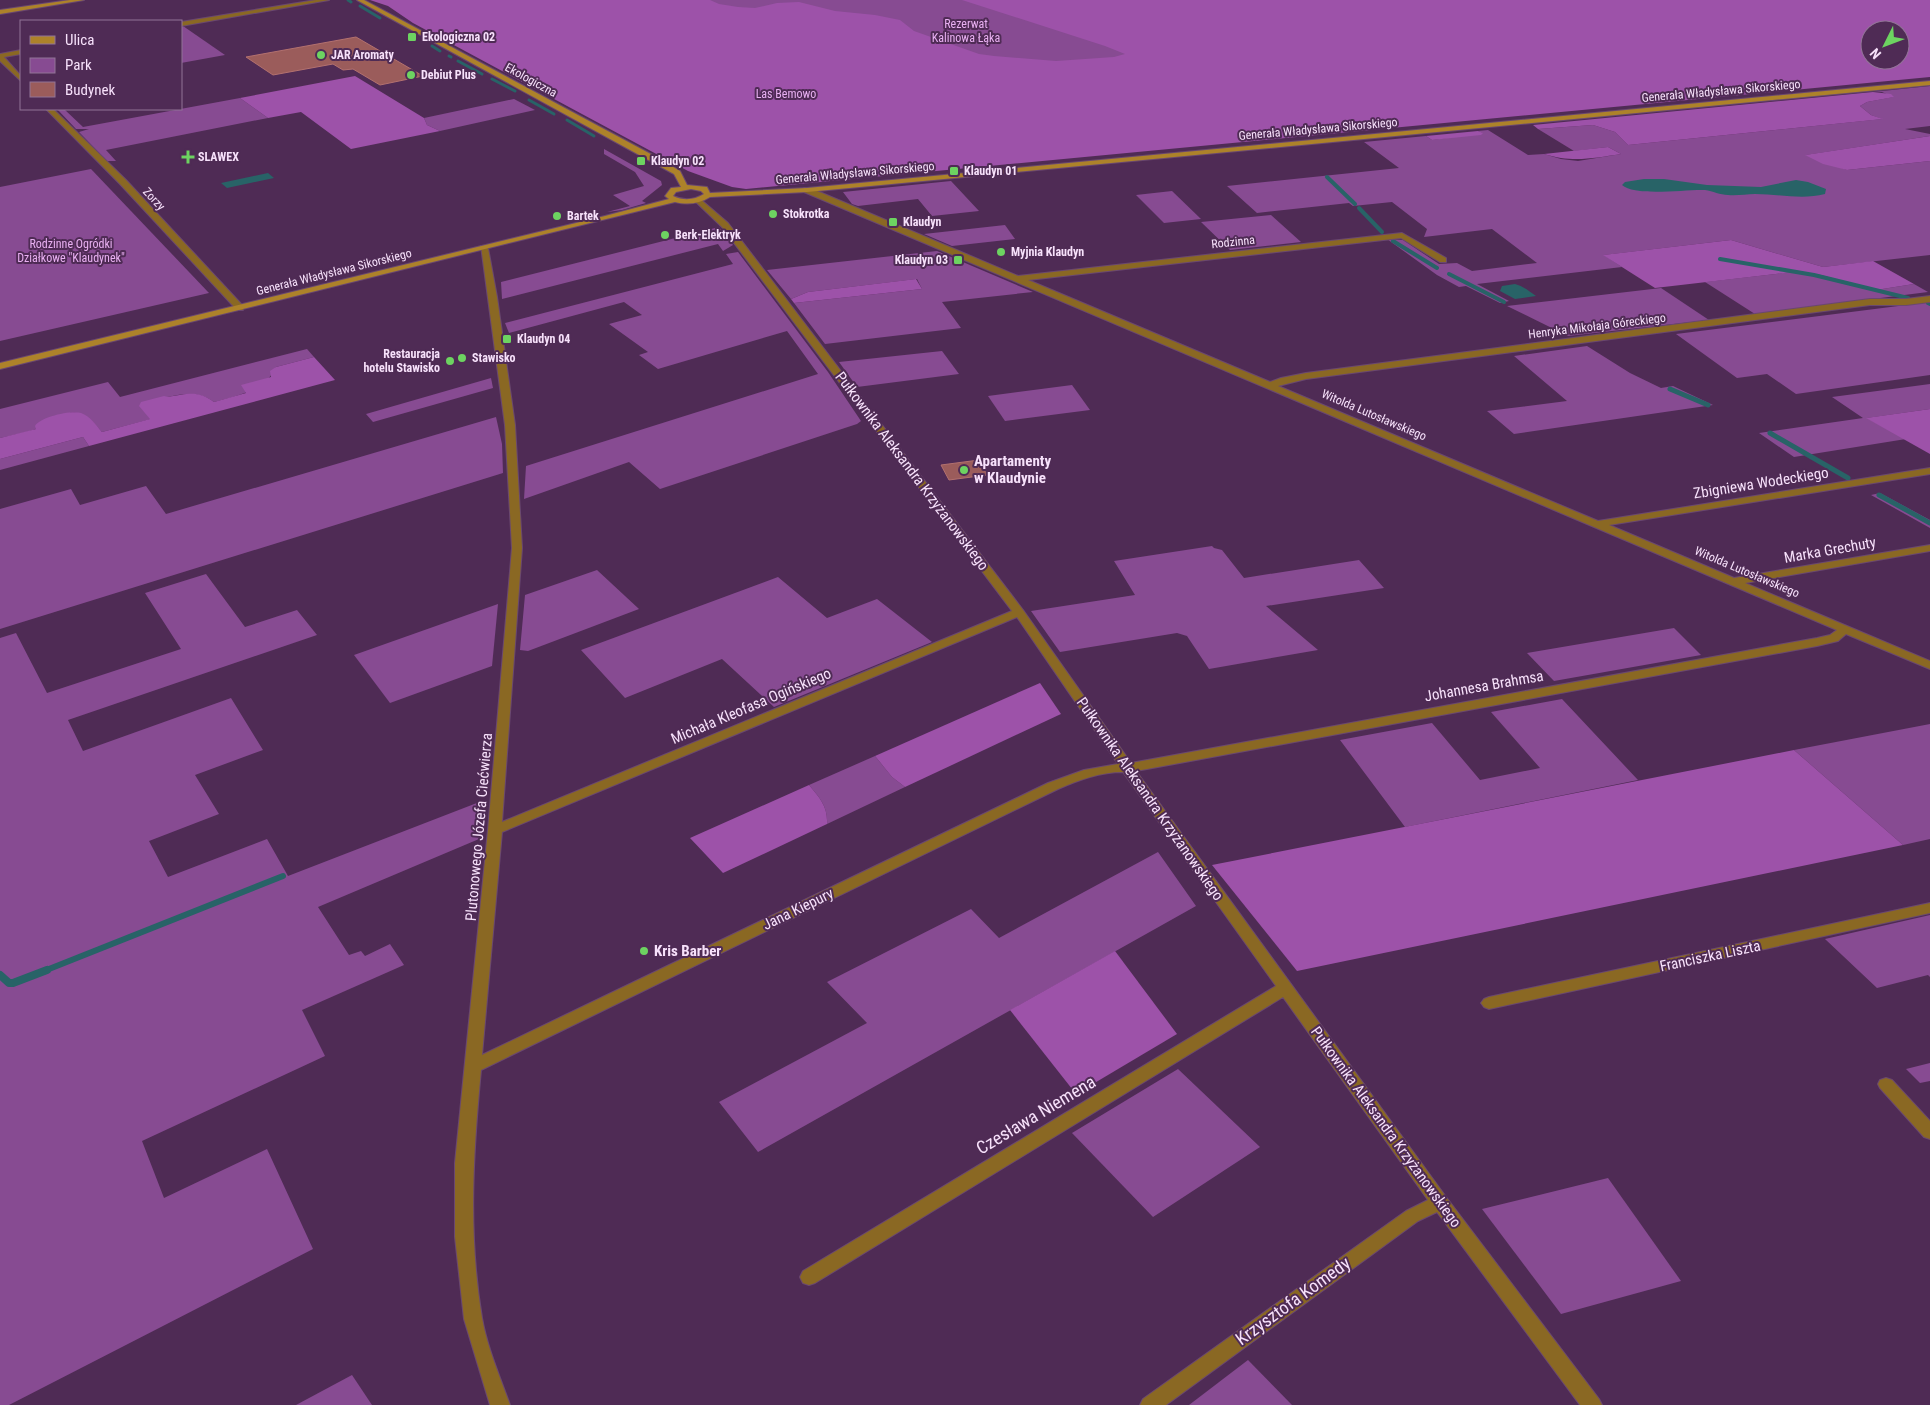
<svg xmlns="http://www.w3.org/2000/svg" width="1930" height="1405" font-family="'Roboto Condensed',sans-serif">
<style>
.green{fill:#874b92}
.forest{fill:#9d52a9;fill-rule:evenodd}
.water{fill:#286367}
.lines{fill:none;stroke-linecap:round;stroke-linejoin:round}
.stream-far4{stroke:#286367;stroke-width:3}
.stream-far3{stroke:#286367;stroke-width:4}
.stream-far2{stroke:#286367;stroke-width:5}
.stream-far1{stroke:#286367;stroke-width:6}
.stream{stroke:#286367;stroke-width:8}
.building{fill:#9b5c5b;stroke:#b3716f}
.street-casing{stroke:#6a4870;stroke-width:2}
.secondary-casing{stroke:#6a4870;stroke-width:2}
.street{fill:#8a6823;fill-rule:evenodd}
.secondary{fill:#ad822a;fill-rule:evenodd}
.poi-dot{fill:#6dd361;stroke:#4f2b55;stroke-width:2}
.labels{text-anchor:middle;stroke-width:4;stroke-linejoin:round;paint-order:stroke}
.far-park-label{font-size:12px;fill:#e9b0f2;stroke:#4f2b55}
.far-poi-label{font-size:12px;font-weight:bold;fill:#f7e1fb;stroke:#4f2b55;text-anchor:start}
.far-street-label{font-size:12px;fill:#f7e1fb;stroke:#4f2b55}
.poi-label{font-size:15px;font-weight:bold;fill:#f7e1fb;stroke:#4f2b55;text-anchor:start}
.street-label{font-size:15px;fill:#f7e1fb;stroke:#4f2b55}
.near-street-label{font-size:18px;fill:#f7e1fb;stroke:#4f2b55}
</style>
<rect width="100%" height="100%" fill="#4f2b55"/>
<g class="green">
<polygon points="695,0 969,0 1176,64 977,62 755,8 705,10"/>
<polygon points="183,26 225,55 181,63 181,27"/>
<polygon points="1930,86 1930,126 1905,129 1930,134 1930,136 1806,155 1847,170 1930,161 1930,255 1823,267 1731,240 1604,255 1622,267 1477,284 1509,301 1500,303 1466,286 1459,287 1437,275 1387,239 1403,240 1439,264 1457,263 1472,271 1537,263 1492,229 1424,237 1427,229 1392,202 1353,206 1349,203 1257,213 1227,186 1399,168 1364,142 1426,136 1432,140 1482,133 1478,131 1488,130 1528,155 1544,154 1561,159 1578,161 1621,154 1608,147 1574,151 1538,129 1593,125 1615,132 1628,145 1882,119 1871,115 1860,106 1867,102 1893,97 1882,92 1873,92"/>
<polygon points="240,98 268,118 106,150 116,161 107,161 79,132 89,129 76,129 57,109 64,109 83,127"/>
<polygon points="514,99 535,110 440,131 427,125 424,118"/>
<polygon points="604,149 661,181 662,185 642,201 646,203 622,210 607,212 630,206 613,195 644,186 635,172 604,154"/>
<polygon points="91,169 209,293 0,341 0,187"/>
<polygon points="951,181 979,211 932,216 918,199 858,206 852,204 843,192"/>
<polygon points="1172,191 1201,219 1164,223 1136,195"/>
<polygon points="1271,215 1301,242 1230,250 1201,222"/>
<polygon points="1005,225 1015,239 952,246 924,234"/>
<polygon points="719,227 733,245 723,251 718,244 502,299 501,282"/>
<polygon points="937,251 1033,292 942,302 961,328 825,344 794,303 922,289 917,279 808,292 791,299 767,270"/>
<polygon points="738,252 828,372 861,421 857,424 660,489 629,462 524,499 526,466 818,374 787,331 658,369 639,355 648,352 609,324 642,315 624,302 509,333 505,323 733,264 726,254"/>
<polygon points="1792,272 1821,275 1876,290 1914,284 1928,292 1755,314 1705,282"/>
<polygon points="1661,288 1709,320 1568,336 1507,306"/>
<polygon points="1930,302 1930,375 1796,394 1767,374 1737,378 1676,334"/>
<polygon points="1587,346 1630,373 1661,388 1673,386 1713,405 1514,434 1487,411 1567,401 1514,356"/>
<path d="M307 349 314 357 276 367C266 390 236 396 214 402 192 386 164 398 140 406L151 419 102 432C74 400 70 414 38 428 27 433 12 435 0 438V409L108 382 120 397Z"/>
<polygon points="942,351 959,374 857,387 839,362"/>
<polygon points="491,378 493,388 373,422 366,414"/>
<polygon points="1930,384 1930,409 1867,418 1906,439 1794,457 1759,433 1863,418 1832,397"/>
<polygon points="1072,385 1090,410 1005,421 988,396"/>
<polygon points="496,417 502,444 503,473 0,629 0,509 71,489 80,505 146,486 166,514"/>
<polygon points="83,437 89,446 0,470 0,459"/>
<polygon points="1880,493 1930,520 1930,528 1871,495"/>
<polygon points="1212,546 1214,548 1222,550 1244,578 1359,560 1384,588 1266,606 1318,650 1209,669 1187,636 1177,633 1060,652 1031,611 1135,595 1114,561"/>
<polygon points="597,570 639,609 528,651 520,650 525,595"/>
<polygon points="206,574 245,627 297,610 317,635 68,720 83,751 231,698 263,750 195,775 219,814 149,841 168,877 267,839 288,876 482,801 479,839 318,907 349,955 361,951 365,956 390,944 404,965 302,1010 325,1056 142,1141 164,1198 267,1149 313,1249 9,1405 0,1405 0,638 16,633 47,693 181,649 145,593"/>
<polygon points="778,577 827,618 877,599 932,642 774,707 722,659 625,698 581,650"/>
<polygon points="498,604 492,666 390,703 354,655"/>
<polygon points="1674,628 1701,655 1554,681 1527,653"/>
<polygon points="1562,699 1638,780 1405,827 1340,740 1432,723 1480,780 1540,768 1491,712"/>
<polygon points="1930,724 1930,839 1903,845 1794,750"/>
<path d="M875 756 892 777 905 787 827 824C828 807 820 798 809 785Z"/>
<polygon points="1158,852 1196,906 758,1152 719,1102 867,1023 827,982 971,909 999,938"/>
<polygon points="1930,915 1930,977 1928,975 1877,988 1825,939"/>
<polygon points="1930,1063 1930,1081 1920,1083 1906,1069"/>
<polygon points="1178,1069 1260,1147 1153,1217 1072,1133"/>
<polygon points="1608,1178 1681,1281 1561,1314 1482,1209"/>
<polygon points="1248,1360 1292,1405 1189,1405"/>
<polygon points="352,1375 372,1405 296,1405"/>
</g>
<g class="forest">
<path d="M370 0H710L719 4 738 7 755 8 777 3 799 2 835 11 875 15 900 20 914 31 979 54 994 56 1056 61 1114 57 1125 54 1105 46 962 0H1930V77L746 189 732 187 688 171 413 23 388 6ZM1870 30H1900V60H1870Z"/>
<polygon points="355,76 424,118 427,125 440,131 351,149 301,112 268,118 240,98"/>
<polygon points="1873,92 1891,94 1894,97 1867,102 1860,106 1871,115 1883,119 1628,145 1615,132 1593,125 1538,129 1533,125"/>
<polygon points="1478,131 1483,133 1481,135 1432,140 1426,136"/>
<polygon points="1930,136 1930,161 1847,170 1823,164 1805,155"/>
<path d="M1608 147 1621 154C1593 158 1573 163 1544 154Z"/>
<polygon points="1731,240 1823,267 1873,261 1914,284 1876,290 1821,275 1792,272 1655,288 1603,255"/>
<polygon points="916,279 922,289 794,303 791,299 808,292"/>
<path d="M314 357 335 380 89 446 83 437 0 459V438L36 429 35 426C40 417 71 410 81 413 90 416 96 425 102 432L150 419 139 406 141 402 164 396 168 397C188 394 197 390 214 402L246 393 241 385 271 377 270 371 276 367Z"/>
<polygon points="1930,409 1930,454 1866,418"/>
<polygon points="1040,683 1061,714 905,787 892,777 875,756"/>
<polygon points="1794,750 1903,845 1297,971 1212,865"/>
<path d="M809 785C820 798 828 807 827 824L723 873 690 838Z"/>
<polygon points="1115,951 1177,1034 1076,1094 1010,1010"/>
</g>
<g class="water">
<polygon points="268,173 274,178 227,188 221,183"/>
<path d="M1644 179H1664L1707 185 1761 187 1796 180 1808 182 1826 189 1825 194C1802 200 1779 194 1755 194 1746 194 1737 196 1728 195 1720 195 1713 191 1705 190 1687 189 1635 197 1622 185L1625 182Z"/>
<path d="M1515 284C1523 286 1529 291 1536 296L1515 299 1500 291 1502 286Z"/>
</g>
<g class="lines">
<g class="stream-far4">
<polyline points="348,0 351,2"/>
<polyline points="360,6 380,18"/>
<polyline points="432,46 440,51"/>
<polyline points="449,56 451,57"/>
<polyline points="458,61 482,74"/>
<polyline points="492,79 515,91"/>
<polyline points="529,100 554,114"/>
<polyline points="567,120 594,136"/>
</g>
<g class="stream-far3">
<polyline points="1327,177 1355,204"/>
<polyline points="1359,208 1382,232"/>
<polyline points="1393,241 1437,268"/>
<polyline points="1720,259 1814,275 1908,298"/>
<polyline points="1449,274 1504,302"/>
<polyline points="1928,303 1930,304"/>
</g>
<g class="stream-far2">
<polyline points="1670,389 1708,405"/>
<polyline points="1770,433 1848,478"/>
<polyline points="1879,495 1930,523"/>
</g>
<polyline class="stream-far1" points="44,971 283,876"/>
<polyline class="stream" points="0,975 9,983 13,983 47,970"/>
</g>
<g class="building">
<polygon points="356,37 423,76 380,85 353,69 343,70 333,64 273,75 246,57"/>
<polygon points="979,460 987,475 949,480 941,465"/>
</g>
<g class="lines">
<g class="street-casing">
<g id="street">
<polygon points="316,0 329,0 181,26 181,22"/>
<polygon points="21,50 21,54 4,57 21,76 21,81 0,61 0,54"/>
<polygon points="46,109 53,109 126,180 243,306 243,310 237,310 120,184"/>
<path d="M804 188H810L1018 276 1402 233 1446 258V262H1440L1401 238 1028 280 1270 382 1281 378 1306 373 1870 299H1906L1930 296V302L1906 305H1870L1306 379 1278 386 1598 521 1930 468V474L1609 525 1734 578 1930 545V551L1745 583 1930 661V669L1846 634 1838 641 1817 646 1136 771 1446 1197 1599 1399 1602 1405H1580L1437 1212 1418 1221 1166 1405H1140L1143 1399 1406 1211 1428 1200 1283 997 815 1283 809 1285 803 1283 800 1277 803 1271 1276 986 1123 772C1100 772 1079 780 1058 789L481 1070C473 1155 468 1233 482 1318 487 1347 500 1377 510 1405H490L464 1319 455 1237V1163L488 830 512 548 505 425 481 246 488 248 497 297 515 425 522 548 502 822 1012 611 722 227 696 202 695 200 699 198 728 223 1023 610 1131 763 1817 638 1830 635 1837 630 804 192ZM1017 617 1118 764 1084 770 1048 783 482 1055 502 832Z"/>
<polygon points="1930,903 1930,913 1489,1009 1484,1007 1481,1003 1484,999 1489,997"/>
<polygon points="1886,1078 1892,1080 1930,1121 1930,1139 1924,1137 1880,1088 1878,1084 1880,1080"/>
</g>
</g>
<g class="secondary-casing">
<g id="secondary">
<polygon points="70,0 84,0 0,14 0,10"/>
<path d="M357 0H364L658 158 680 171 687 185 707 187 710 193 807 188 1930 81V85L807 192 710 197C699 204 687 205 675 202L0 369V363L605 216 669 199 665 196 671 188 681 187 674 174 652 162ZM691 189 701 191 704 194C694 200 684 201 673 196L676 192Z"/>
</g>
</g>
<use href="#street" class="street"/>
<use href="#secondary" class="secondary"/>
</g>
<g class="poi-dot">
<rect x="407" y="32" width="10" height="10" rx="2.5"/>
<circle cx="321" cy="55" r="5"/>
<circle cx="411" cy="75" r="5"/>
<path d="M185.5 149.5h5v5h5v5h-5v5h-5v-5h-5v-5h5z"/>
<rect x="636" y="156" width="10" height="10" rx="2.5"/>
<rect x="949" y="166" width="10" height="10" rx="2.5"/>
<circle cx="773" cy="214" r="5"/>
<circle cx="557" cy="216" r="5"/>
<rect x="888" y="217" width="10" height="10" rx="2.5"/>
<circle cx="665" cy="235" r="5"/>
<circle cx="1001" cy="252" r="5"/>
<rect x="953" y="255" width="10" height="10" rx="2.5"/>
<rect x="502" y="334" width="10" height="10" rx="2.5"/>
<circle cx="462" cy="358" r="5"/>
<circle cx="450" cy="361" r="5"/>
<circle cx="964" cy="470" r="5"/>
<circle cx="644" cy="951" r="5"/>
</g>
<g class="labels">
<g class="far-park-label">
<text x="966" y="28">Rezerwat<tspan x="966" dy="14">Kalinowa Łąka</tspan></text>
<text x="786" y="98">Las Bemowo</text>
<text x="71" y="248">Rodzinne Ogródki<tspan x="71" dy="14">Działkowe "Klaudynek"</tspan></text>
</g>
<g class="far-poi-label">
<text x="422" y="41">Ekologiczna 02</text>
<text x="331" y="59">JAR Aromaty</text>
<text x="421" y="79">Debiut Plus</text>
<text x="198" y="161">SLAWEX</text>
<text x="651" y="165">Klaudyn 02</text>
<text x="964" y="175">Klaudyn 01</text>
<text x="783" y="218">Stokrotka</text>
<text x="567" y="220">Bartek</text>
<text x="903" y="226">Klaudyn</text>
<text x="675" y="239">Berk-Elektryk</text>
<text x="1011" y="256">Myjnia Klaudyn</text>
<text x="948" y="264" text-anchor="end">Klaudyn 03</text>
<text x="517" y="343">Klaudyn 04</text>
<text x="440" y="358" text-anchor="end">Restauracja<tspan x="440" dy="14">hotelu Stawisko</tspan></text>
<text x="472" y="362">Stawisko</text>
</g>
<g class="far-street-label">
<text transform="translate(531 80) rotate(29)" y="4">Ekologiczna</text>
<text transform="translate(1721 91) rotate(-5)" y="4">Generała Władysława Sikorskiego</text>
<text transform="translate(1318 129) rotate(-5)" y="4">Generała Władysława Sikorskiego</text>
<text transform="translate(855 173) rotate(-5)" y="4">Generała Władysława Sikorskiego</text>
<text transform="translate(154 199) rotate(47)" y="4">Zorzy</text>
<text transform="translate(1233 242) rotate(-6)" y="4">Rodzinna</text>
<text transform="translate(334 272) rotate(-14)" y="4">Generała Władysława Sikorskiego</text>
<text transform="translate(1597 326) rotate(-7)" y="4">Henryka Mikołaja Góreckiego</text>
<text transform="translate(1374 415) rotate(23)" y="4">Witolda Lutosławskiego</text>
<text transform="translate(1747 572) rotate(23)" y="4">Witolda Lutosławskiego</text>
</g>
<g class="poi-label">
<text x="974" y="466">Apartamenty<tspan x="974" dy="17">w Klaudynie</tspan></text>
<text x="654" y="956">Kris Barber</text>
</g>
<g class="street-label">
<text transform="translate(912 471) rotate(53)" y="5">Pułkownika Aleksandra Krzyżanowskiego</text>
<text transform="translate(1761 483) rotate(-9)" y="5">Zbigniewa Wodeckiego</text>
<text transform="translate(1830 550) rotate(-10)" y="5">Marka Grechuty</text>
<text transform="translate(1484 686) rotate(-10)" y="5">Johannesa Brahmsa</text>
<text transform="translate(751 706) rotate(-23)" y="5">Michała Kleofasa Ogińskiego</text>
<text transform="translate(1150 799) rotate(55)" y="5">Pułkownika Aleksandra Krzyżanowskiego</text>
<text transform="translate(479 827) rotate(-85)" y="5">Plutonowego Józefa Ciećwierza</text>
<text transform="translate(798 909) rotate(-26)" y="5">Jana Kiepury</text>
<text transform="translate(1710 956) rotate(-12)" y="5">Franciszka Liszta</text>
<text transform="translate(1386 1127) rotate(54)" y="5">Pułkownika Aleksandra Krzyżanowskiego</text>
</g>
<g class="near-street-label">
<text transform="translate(1036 1115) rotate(-31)" y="6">Czesława Niemena</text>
<text transform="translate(1293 1301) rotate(-36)" y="6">Krzysztofa Komedy</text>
</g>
</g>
<rect x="20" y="20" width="162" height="90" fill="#4f2b55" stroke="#927497"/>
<rect x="30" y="36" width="25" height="8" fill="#ad822a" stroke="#927497"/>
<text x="65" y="45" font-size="15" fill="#f7e1fb">Ulica</text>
<rect x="30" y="58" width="25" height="15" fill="#874b92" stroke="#927497"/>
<text x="65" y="70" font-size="15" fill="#f7e1fb">Park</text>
<rect x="30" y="82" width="25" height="15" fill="#9b5c5b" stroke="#927497"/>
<text x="65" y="95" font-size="15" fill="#f7e1fb">Budynek</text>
<g transform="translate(1885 45) rotate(228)"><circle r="24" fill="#4f2b55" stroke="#927497"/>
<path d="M0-4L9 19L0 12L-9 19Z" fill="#6dd361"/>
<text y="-8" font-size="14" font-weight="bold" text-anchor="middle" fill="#f7e1fb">N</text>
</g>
</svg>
